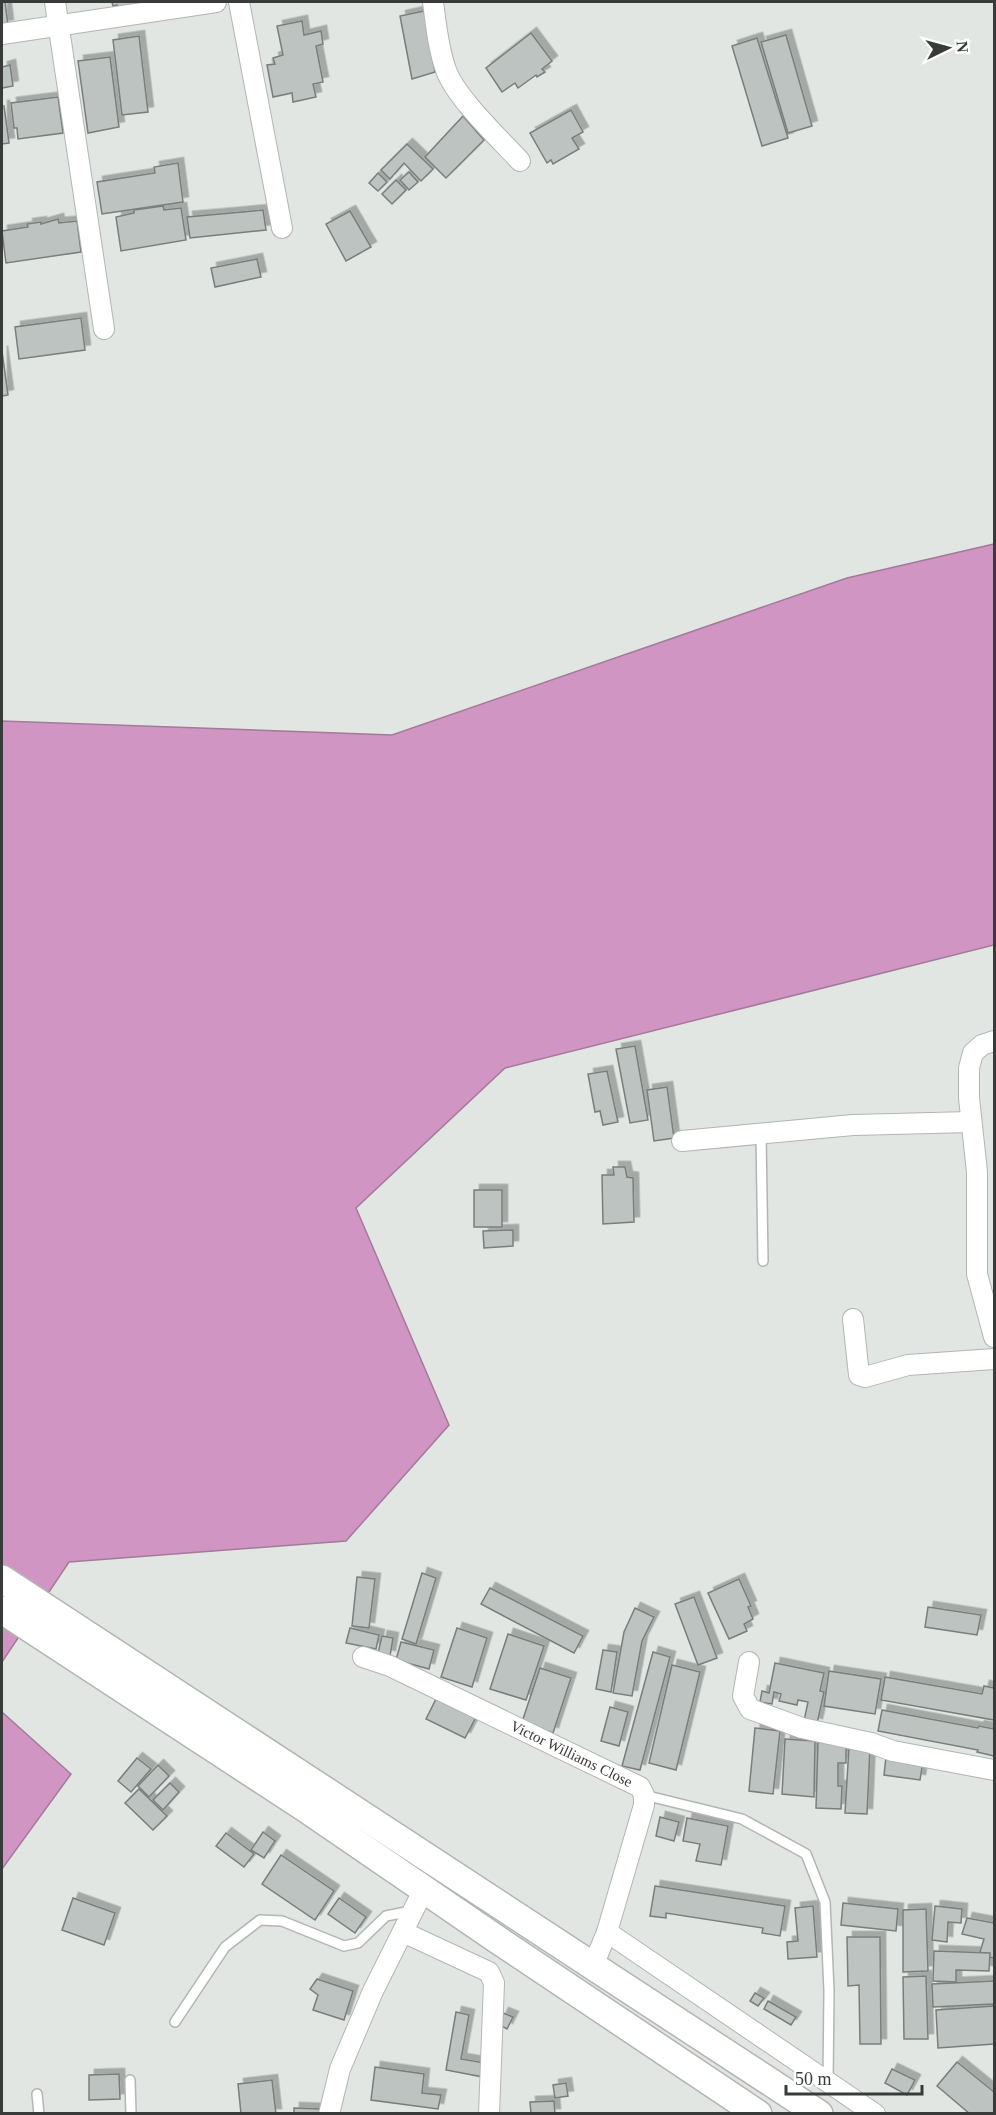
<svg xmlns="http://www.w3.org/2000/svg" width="996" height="2115" font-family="'Times New Roman',serif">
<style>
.water{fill:#d195c3;stroke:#a37a9a;stroke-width:1.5}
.building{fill:#bdc3c0;stroke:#797e7c;stroke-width:1.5;filter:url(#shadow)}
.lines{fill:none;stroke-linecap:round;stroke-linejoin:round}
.service-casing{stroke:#b1b6b3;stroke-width:12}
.minor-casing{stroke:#b1b6b3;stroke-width:22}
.secondary-casing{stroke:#b1b6b3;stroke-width:30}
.service{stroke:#fff;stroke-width:9}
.minor{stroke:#fff;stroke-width:20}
.secondary{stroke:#fff;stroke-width:27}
.labels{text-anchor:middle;stroke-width:5;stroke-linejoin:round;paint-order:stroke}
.street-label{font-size:15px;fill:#393b3a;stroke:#fff}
</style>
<defs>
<filter id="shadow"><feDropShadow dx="5.5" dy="-5.5" stdDeviation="0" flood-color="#0004"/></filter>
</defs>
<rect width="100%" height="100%" fill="#e1e6e3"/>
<g class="water">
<polygon points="994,544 994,945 505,1068 356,1208 449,1425 346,1541 69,1562 2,1662 2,721 392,735 847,578"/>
<polygon points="2,1712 71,1774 2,1869"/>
</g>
<g class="building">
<polygon points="2,2 5,2 8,25 2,26"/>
<polygon points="112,2 155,2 118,13 117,5 113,6"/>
<polygon points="424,11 435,72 412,79 400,16"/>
<polygon points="302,21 304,35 321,31 323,44 316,46 323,82 313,84 316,97 293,102 292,93 273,97 267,65 275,64 273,58 283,55 277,26"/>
<polygon points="531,33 552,61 542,69 545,72 537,77 536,75 518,88 515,83 502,92 486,68"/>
<polygon points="786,35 812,126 788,133 761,42"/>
<polygon points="139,36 148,112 122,115 113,40"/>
<polygon points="757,38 788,138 762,146 732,46"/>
<polygon points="110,57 119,127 88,133 78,61"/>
<polygon points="10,65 13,86 2,88 2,67"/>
<polygon points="58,97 63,133 18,139 17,128 14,128 11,103"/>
<polygon points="2,106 4,106 9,143 2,144"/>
<polygon points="571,110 583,132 572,138 579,149 553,164 551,160 547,163 530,133"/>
<polygon points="463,116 484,140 446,178 425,157"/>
<polygon points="407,144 433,169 421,181 404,163 390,179 381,170"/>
<polygon points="178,163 183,202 102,214 97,182 155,173 154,167"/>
<polygon points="409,172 418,182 409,190 400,180"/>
<polygon points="378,173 387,182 378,191 369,183"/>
<polygon points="396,180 406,190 392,204 382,194"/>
<polygon points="163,206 164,210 181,208 186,240 121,251 116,217 134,213 134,210"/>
<polygon points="263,210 266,230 190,238 187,217"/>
<polygon points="350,211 371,247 346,261 326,224"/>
<polygon points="58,219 59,223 77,221 81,252 6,263 2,231 28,227 27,224 41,222 41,224"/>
<polygon points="257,259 261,277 215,287 211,268"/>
<polygon points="81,318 85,350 19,359 15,327"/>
<polygon points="2,351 8,395 2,396"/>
<polygon points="635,1046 648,1120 630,1123 616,1049"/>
<polygon points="607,1071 618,1122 603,1125 600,1111 595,1112 588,1074"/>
<polygon points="667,1087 674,1138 654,1141 647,1090"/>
<polygon points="613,1167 625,1167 627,1177 633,1178 634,1222 603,1224 602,1175 614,1175"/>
<rect x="474" y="1190" width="28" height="37"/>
<polygon points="513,1230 513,1246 484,1248 483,1231"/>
<polygon points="422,1573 436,1578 416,1644 402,1639"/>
<polygon points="357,1577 375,1579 369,1628 352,1626"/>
<polygon points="739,1579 751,1606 748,1607 753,1619 744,1624 747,1631 729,1639 708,1593"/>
<polygon points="490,1588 583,1636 574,1653 481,1604"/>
<polygon points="694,1597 717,1658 698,1665 675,1604"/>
<polygon points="928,1607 981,1615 977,1635 925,1627"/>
<polygon points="635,1608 654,1617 642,1641 632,1696 613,1693 624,1632"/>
<polygon points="350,1628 379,1635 376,1649 346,1643"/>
<polygon points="457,1628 487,1638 472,1687 441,1677"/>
<polygon points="508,1634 544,1646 526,1700 490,1689"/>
<polygon points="382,1636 393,1638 390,1656 378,1653"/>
<polygon points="401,1642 434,1650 429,1669 396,1660"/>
<polygon points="603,1650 617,1652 611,1692 596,1689"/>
<polygon points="653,1652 670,1657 640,1770 622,1766"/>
<polygon points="775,1663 824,1673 820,1691 824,1692 817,1724 804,1721 808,1702 798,1700 797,1705 779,1701 781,1694 774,1692 772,1704 760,1702 762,1691 769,1693"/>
<polygon points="672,1665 700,1672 676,1770 649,1763"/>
<polygon points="540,1668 571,1678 553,1733 522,1722"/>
<polygon points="829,1671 881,1679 875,1714 824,1706"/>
<polygon points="885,1677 982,1694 984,1686 994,1688 994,1720 881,1700"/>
<polygon points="437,1697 476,1717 465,1738 426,1719"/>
<polygon points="610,1707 628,1712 619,1746 601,1741"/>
<polygon points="882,1710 978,1728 979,1726 994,1729 994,1756 977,1752 978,1750 878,1731"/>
<polygon points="755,1728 780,1731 773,1794 749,1791"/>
<polygon points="785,1739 815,1741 814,1797 782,1794"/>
<polygon points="818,1741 846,1742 846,1763 838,1763 838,1786 842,1786 841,1809 816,1808"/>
<polygon points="849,1747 870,1748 867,1814 845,1813"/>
<polygon points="886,1757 923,1761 920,1780 884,1775"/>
<polygon points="137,1758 151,1769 131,1792 118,1781"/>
<polygon points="158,1765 169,1776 149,1797 138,1786"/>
<polygon points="170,1783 179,1792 163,1810 153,1800"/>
<polygon points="139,1789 167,1816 153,1830 125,1803"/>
<polygon points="660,1817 679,1822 674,1841 656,1836"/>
<polygon points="687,1818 728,1826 721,1865 696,1861 700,1844 683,1841"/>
<polygon points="263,1832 275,1841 264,1858 251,1850"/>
<polygon points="226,1833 254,1854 244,1867 216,1846"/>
<polygon points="281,1855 334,1891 315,1920 262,1884"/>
<polygon points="655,1886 785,1906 780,1936 762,1933 763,1928 666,1913 666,1918 650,1916"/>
<polygon points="73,1898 115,1913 104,1945 62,1930"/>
<polygon points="339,1898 366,1917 355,1933 328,1914"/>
<polygon points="843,1903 898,1909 896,1931 841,1925"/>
<polygon points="813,1906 817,1957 788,1959 787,1942 798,1941 795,1908"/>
<polygon points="935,1906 962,1909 961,1923 948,1922 947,1942 932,1940"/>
<polygon points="926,1909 928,1971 903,1972 903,1910"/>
<polygon points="967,1918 994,1923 994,1958 979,1955 984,1939 962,1934"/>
<polygon points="847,1937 880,1937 881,2044 860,2044 859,1985 848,1986"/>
<polygon points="934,1951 990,1953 989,1971 956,1970 956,1982 933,1981"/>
<polygon points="926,1976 928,2039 904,2039 903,1977"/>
<polygon points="317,1979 353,1991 344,2020 313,2010 318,1995 310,1989"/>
<polygon points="994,1981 994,2004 933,2007 932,1984"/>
<polygon points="755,1993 764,1998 758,2006 750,2001"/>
<polygon points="768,2001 796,2017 791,2025 764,2009"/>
<polygon points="994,2006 994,2044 938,2048 936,2010"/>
<polygon points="456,2012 469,2015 461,2059 485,2063 483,2077 446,2070"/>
<polygon points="503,2013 513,2017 507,2029 498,2024"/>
<polygon points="957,2062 994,2092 994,2114 970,2114 937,2086"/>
<polygon points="375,2067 424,2074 422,2093 441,2095 438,2109 371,2100"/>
<polygon points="892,2069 915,2080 907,2095 885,2083"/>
<polygon points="119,2074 120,2099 89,2100 89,2075"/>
<polygon points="272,2080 276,2114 241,2114 238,2084"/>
<polygon points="566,2083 568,2096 555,2098 553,2085"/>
<polygon points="554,2101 555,2114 531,2114 530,2102"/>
<polygon points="294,2108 321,2109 321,2114 294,2114"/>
</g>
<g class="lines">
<g class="service-casing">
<g id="service">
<polyline points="761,1134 763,1261"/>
<polyline points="644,1795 742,1819 806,1854 825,1902 829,1991 828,2081"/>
<polyline points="175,2022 225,1947 260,1920 282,1921 344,1946 358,1943 386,1916 411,1911"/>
<polyline points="130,2080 131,2114"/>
<polyline points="37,2094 39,2114"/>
</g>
</g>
<g class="minor-casing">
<g id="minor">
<polyline points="55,2 104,329"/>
<polyline points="239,2 282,228"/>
<path d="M433 2C436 24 438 48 446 70 456 98 499 138 520 161"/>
<polyline points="2,34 216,2"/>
<polyline points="994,1041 982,1045 973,1053 969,1068 969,1098 977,1172 977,1274 994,1337"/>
<polyline points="682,1141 853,1125 971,1122"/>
<polyline points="853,1319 859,1375 865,1377 908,1365 994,1359"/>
<path id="s1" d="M363 1657 390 1666 640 1787 644 1795V1805L607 1932 593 1966"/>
<polyline points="749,1662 743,1696 750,1709 802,1728 871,1743 893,1751 994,1770"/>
<polyline points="403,1932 489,1972 494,1983 489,2114"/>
<polyline points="607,1932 875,2114"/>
<polyline points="329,2114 340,2069 373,1991 424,1889"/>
</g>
</g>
<g class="secondary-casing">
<g id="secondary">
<polyline points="2,1579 819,2114"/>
<polyline points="2,1610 305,1808 498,1940 758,2114"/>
</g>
</g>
<use href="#service" class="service"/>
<use href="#minor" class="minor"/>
<use href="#secondary" class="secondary"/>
</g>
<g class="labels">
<g class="street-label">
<text dy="5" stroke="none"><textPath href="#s1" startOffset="230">Victor Williams Close</textPath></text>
</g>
</g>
<rect width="996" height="2115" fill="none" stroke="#393b3a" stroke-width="6"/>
<g transform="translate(948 48) rotate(85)" stroke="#ffffff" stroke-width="4.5" paint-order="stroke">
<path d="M0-4.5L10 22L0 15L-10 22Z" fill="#393b3a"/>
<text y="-9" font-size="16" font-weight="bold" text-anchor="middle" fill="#393b3a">N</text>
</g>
<path d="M786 2085v9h136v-9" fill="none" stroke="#393b3a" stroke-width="3"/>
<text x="795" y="2085" font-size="18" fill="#393b3a" stroke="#ffffff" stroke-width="4.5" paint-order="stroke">50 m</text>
</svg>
